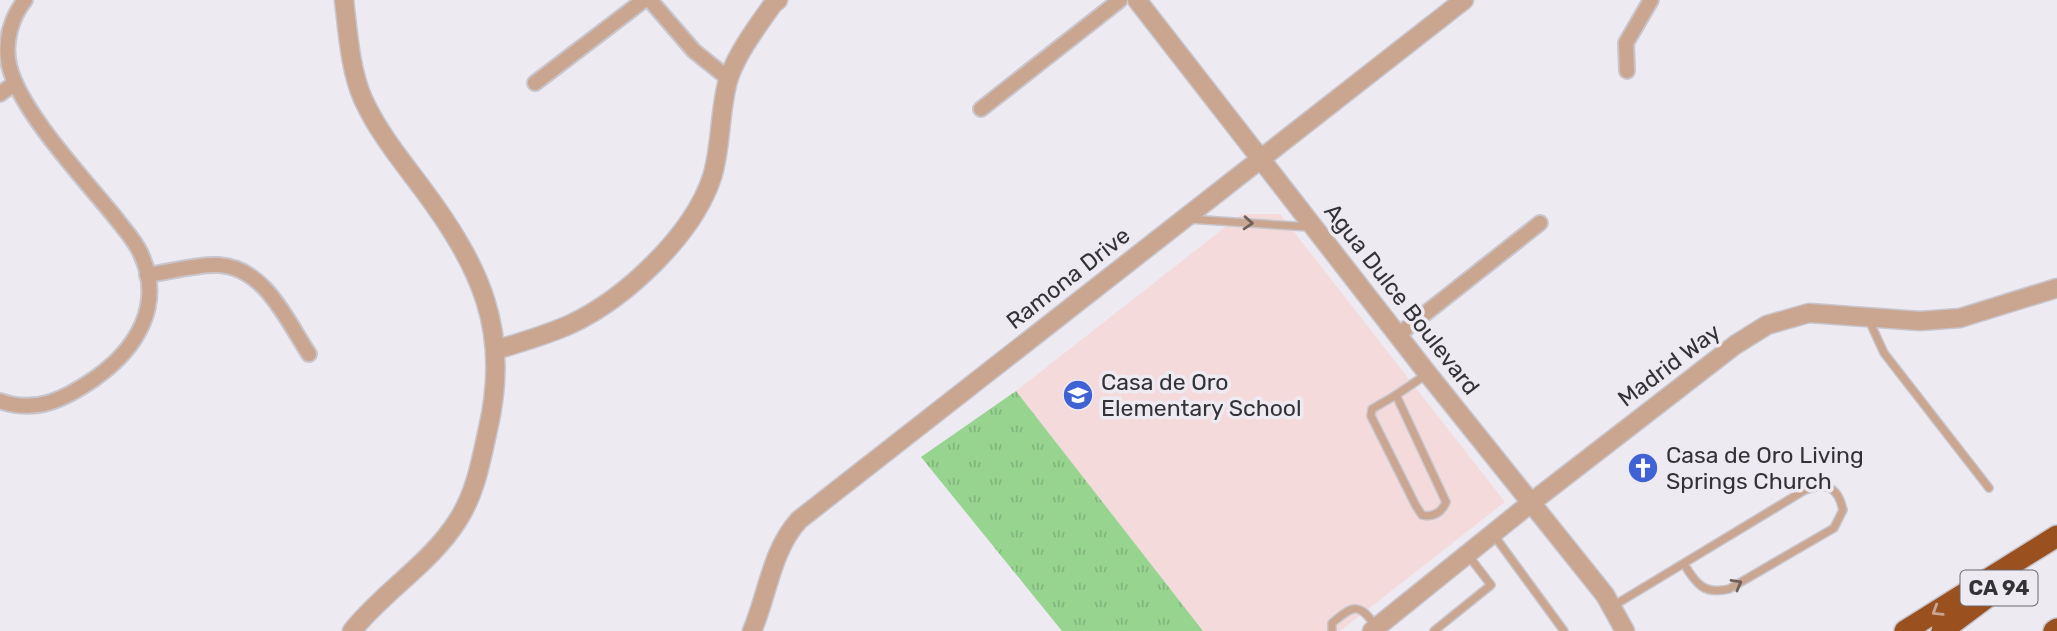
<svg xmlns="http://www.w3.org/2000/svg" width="2057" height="631" font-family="Rubik,sans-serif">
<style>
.education{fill:#f5dadc}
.grass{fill:url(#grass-tufts)}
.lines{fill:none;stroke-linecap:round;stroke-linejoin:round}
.service-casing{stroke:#c8c5cc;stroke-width:10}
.minor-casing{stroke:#c8c5cc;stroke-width:18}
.tertiary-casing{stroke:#c8c5cc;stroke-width:21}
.motorway-casing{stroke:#c8c5cc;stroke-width:24}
.service{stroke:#caa590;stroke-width:7}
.minor{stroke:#caa590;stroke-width:14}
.tertiary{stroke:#caa590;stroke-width:18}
.motorway{stroke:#9b501f;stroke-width:21}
.oneway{stroke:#6f6059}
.oneway2{stroke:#c8a593}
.labels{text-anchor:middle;stroke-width:7;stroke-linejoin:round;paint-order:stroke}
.shield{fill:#edeaf2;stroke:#6b696e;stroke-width:2}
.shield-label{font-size:21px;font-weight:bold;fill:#333235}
.street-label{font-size:23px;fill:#333235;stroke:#edeaf2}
.poi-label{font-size:23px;fill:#333235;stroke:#edeaf2;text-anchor:start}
</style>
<defs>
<pattern id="grass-tufts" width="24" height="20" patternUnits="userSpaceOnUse" patternTransform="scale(1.75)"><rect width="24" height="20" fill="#96d490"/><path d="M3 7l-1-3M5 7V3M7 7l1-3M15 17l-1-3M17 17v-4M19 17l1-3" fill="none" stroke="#82b67d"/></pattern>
</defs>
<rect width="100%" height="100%" fill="#edeaf2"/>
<polygon class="education" points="1242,214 1280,214 1505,502 1340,631 1203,631 1016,391"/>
<polygon class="grass" points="1016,391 1203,631 1062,631 921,457"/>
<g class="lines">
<g class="service-casing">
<g id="service">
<polyline points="1188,219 1309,227"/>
<polyline points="1868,318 1884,353 1989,488"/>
<path d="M1396 395 1446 502C1442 512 1433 518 1422 515L1416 506 1371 416 1372 409Z"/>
<polyline points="1396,395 1427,374"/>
<polyline points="1493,534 1564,631"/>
<path d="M1613 606 1805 490C1827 482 1838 487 1843 510L1834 528 1729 589C1704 595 1696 584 1684 564"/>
<path d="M1332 631V623C1354 605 1359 602 1376 627"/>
<polyline points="1434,631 1491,585 1468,555"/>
</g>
</g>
<g class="minor-casing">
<g id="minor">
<polyline points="650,0 694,51 729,79"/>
<polyline points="1627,71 1626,43 1651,0"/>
<polyline points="535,83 644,0"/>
<polyline points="0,94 15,83"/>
<polyline points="981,109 1120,0"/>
<path d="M147 275C170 272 196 264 218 265 265 267 287 321 309 354"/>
<polyline points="1398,335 1540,223"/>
<path d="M0 401C36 414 65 399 94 379 137 349 165 304 140 252 134 239 123 228 115 217 85 180 19 110 9 65 4 42 11 18 25 0"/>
</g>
</g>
<g class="tertiary-casing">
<g id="tertiary">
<path d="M344 0C348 33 350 69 363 99 378 132 401 160 422 188 480 266 511 330 488 429 481 460 476 492 458 520 431 563 384 591 352 631"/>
<polyline points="1137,0 1428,374 1605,595 1625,631"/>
<path d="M496 350C521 342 547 335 571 324 626 298 693 235 712 177 722 145 719 109 729 77 739 50 757 27 773 4L778 0"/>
<path d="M752 631C768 594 771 551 799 520L1464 0"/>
<polyline points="1372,631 1532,502 1735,345 1767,325 1809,313 1920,321 1960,318 2057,288"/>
</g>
</g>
<g class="motorway-casing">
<g id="motorway">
<polyline points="1905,631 2057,536"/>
<polyline points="1942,631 2010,580"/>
<polyline points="2054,631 2057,629"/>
</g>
</g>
<use href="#service" class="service"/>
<use href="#minor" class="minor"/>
<use href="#tertiary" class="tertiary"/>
<use href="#motorway" class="motorway"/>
</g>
<defs><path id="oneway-chevron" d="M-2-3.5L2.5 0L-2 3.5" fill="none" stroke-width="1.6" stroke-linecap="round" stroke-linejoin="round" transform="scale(1.75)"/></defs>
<g class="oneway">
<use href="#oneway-chevron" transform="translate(1248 223) rotate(4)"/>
<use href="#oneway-chevron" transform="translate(1737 584) rotate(-29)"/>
</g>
<use class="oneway2" href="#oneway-chevron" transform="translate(1937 611) rotate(148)"/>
<defs>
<g id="school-disc" transform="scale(1.575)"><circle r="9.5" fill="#4062d4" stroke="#edeaf2"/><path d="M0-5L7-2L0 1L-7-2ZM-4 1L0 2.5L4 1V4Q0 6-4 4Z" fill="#fff"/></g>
<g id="church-disc" transform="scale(1.575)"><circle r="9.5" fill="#4062d4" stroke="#edeaf2"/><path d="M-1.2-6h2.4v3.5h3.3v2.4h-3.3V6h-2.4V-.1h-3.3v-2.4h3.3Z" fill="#fff"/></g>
</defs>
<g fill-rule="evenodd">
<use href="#school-disc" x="1078" y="395"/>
<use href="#church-disc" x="1643" y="468"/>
</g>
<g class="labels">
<rect class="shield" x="1960.5" y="570.5" width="77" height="35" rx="5"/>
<g class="shield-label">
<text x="1999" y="595">CA 94</text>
</g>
<g class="street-label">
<text transform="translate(1068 278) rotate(-38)" y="8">Ramona Drive</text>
<text transform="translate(1402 299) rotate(52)" y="8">Agua Dulce Boulevard</text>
<text transform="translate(1669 365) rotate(-37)" y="8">Madrid Way</text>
</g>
<g class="poi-label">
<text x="1101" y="390">Casa de Oro<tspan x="1101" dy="26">Elementary School</tspan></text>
<text x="1666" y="463">Casa de Oro Living<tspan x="1666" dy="26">Springs Church</tspan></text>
</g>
</g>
</svg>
